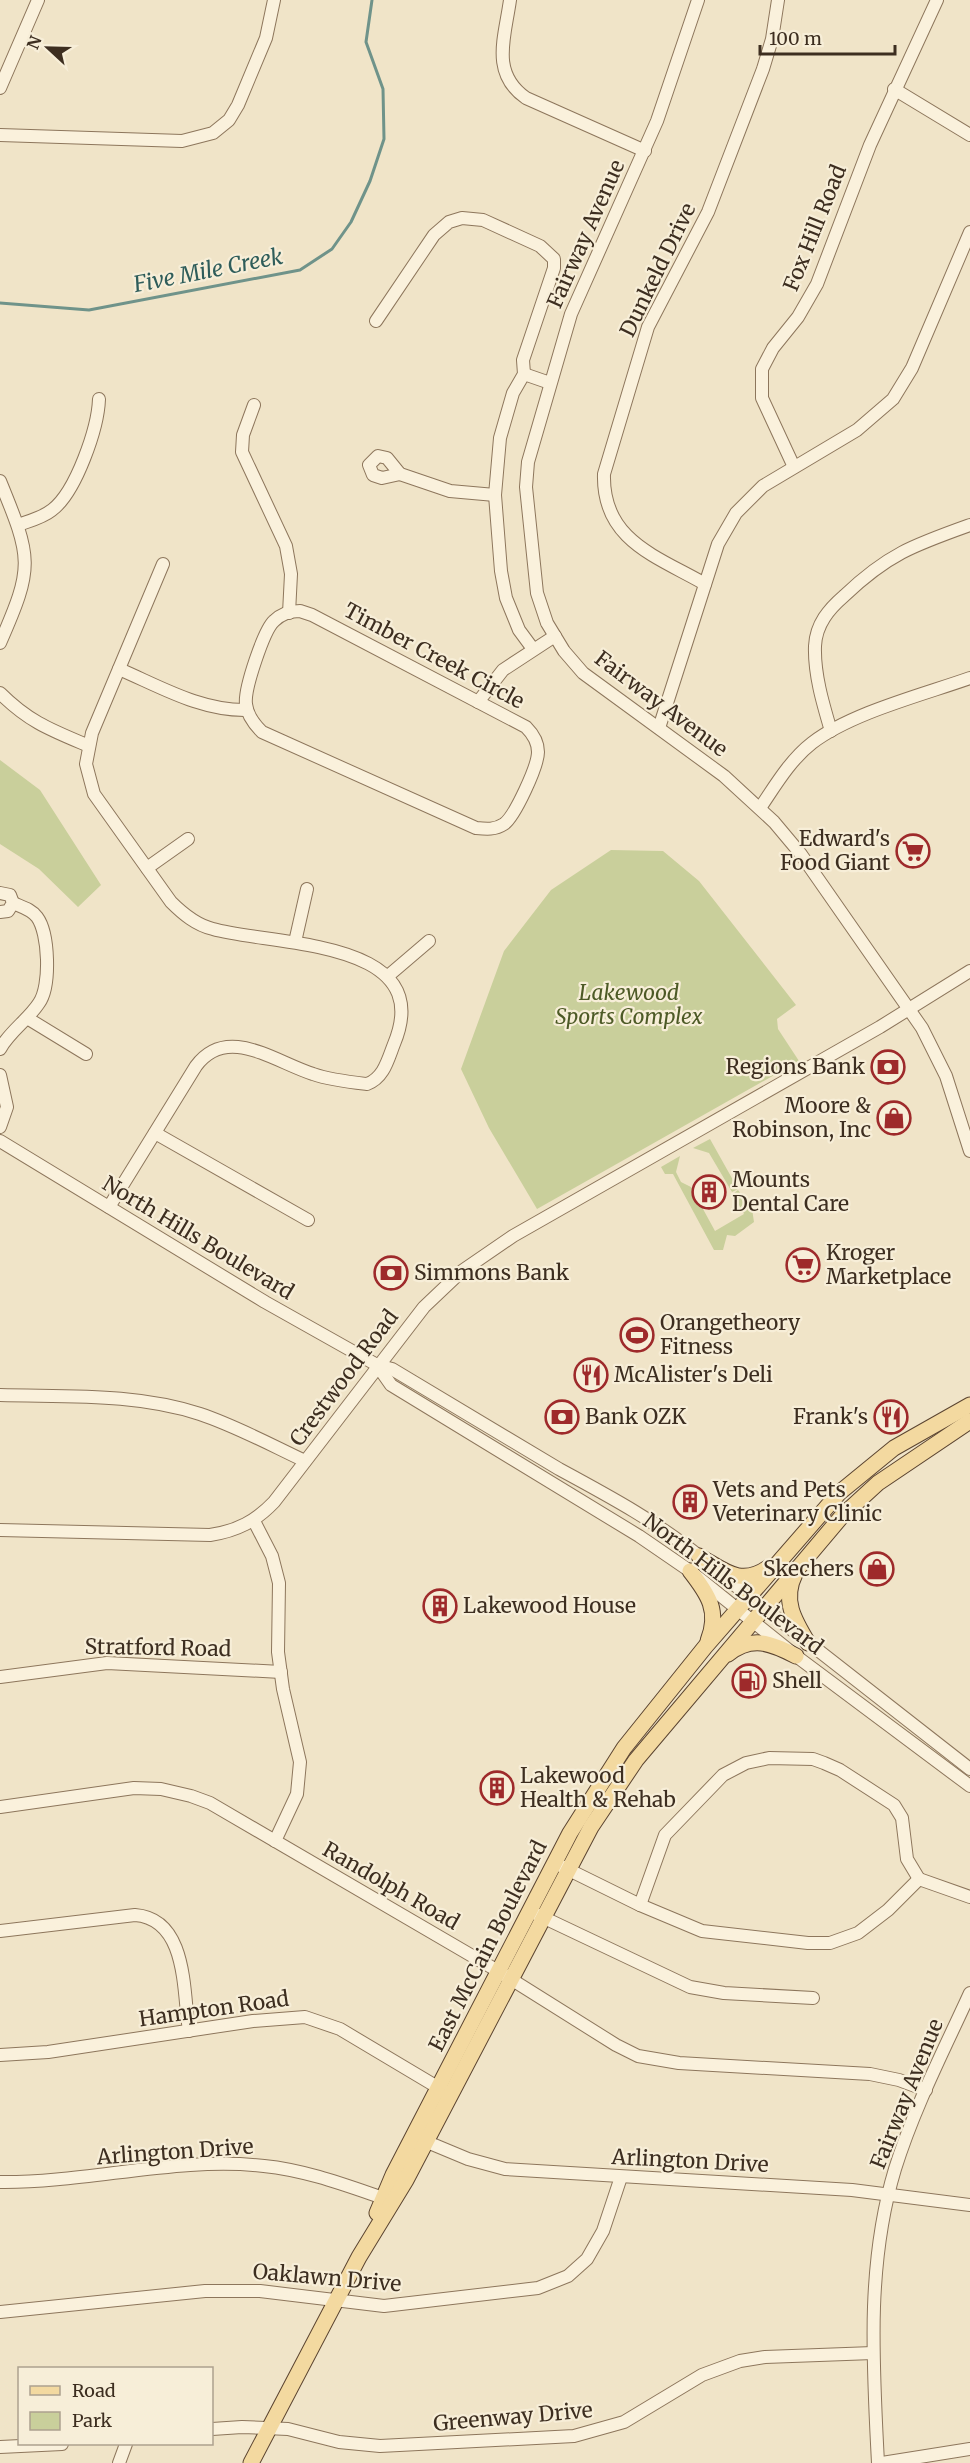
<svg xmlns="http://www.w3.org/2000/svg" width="970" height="2463" font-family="Merriweather,serif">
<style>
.green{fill:#c9cf9b}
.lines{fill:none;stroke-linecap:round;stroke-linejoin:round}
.stream{stroke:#6f938a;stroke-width:3}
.minor-casing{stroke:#8d765c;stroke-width:14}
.major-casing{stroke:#5b4430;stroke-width:17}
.minor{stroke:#faf1dc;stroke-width:12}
.major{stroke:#f3d9a0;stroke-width:15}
.labels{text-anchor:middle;stroke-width:4.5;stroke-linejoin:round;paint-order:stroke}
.street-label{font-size:21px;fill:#3d2e20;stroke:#f7eed8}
.poi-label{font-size:21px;fill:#3d2e20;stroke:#f7eed8;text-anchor:start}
.park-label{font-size:21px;font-style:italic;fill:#4d5a26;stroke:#f7eed8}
.water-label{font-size:22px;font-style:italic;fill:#2f5d5a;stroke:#f7eed8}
</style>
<rect width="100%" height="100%" fill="#f0e4c8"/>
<g class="green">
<polygon points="0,760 40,790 101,885 78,907 39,869 0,844"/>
<polygon points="611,850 663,851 699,881 796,1005 777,1019 778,1029 799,1061 537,1209 489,1128 461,1069 504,951 551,890"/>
<polygon points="710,1139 738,1189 732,1192 709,1153 693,1148"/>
<polygon points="680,1156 676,1172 681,1182 691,1187 715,1231 744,1214 733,1194 738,1190 752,1209 754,1222 735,1236 727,1235 723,1250 714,1250 673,1174 665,1174 661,1167"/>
</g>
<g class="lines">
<polyline class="stream" points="0,303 89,310 300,270 332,249 351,222 370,181 384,139 383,89 366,42 372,0"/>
<g class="minor-casing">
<g id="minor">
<path d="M510 0C505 37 490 73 526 98L645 151"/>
<polyline points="698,0 657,121 571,314 528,462 526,487 537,593 547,623 564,651 583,673 724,776 774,822 800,853 922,1028 946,1076 970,1151"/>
<polyline points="0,88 38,0"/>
<polyline points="894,89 970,135"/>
<polyline points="0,135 182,141 213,133 229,120 238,105 266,38 274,0"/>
<polyline points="376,321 434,235 449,222 462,218 483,220 540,246 554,259 554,268 523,360 524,374 513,393 500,438 495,495 501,571 506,598 519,630 533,649"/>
<polyline points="524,374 550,383"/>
<polyline points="254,405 243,435 242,452 286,546 291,574 289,613"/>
<polygon points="378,456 387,458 400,474 382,478 373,475 369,465"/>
<polyline points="794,467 762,398 762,369 773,348 798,317 817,284 870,145 937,0"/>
<polyline points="400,474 450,491 495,495"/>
<path d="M0 481C32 559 34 566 0 643"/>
<path d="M18 525C29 521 42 518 52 510 76 492 98 428 99 399"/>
<path d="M705 584C656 556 602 540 604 474L648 327 708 212 763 69 772 39 778 0"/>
<path d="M300 611 312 615 526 727C533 734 538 742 538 752 538 766 515 816 504 824 495 830 486 829 476 828L262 732C255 725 247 714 246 704 244 689 264 630 274 621 281 614 291 611 300 611Z"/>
<path d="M119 669C161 687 201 711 247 710"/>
<path d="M0 693C29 722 51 730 89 746"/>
<polyline points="478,702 503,670 555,636"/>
<polyline points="659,728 718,544 736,513 763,486 857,430 893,399 912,368 970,232"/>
<path d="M831 731C823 704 814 674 815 646 816 624 829 609 844 596 888 554 914 545 970 525"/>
<path d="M760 808C775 786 790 760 812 743 851 713 922 695 970 678"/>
<polyline points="147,868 188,839"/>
<polyline points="0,893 10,895 13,903 8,911 0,912"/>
<polyline points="295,942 307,889"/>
<polyline points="388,976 429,941"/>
<polyline points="27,1018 86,1054"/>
<path d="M0 1049C10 1031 28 1020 39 1003 51 986 49 933 37 917 31 909 22 907 13 903"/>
<polyline points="0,1075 7,1107 0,1127"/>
<polyline points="155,1133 308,1220"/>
<path d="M0 1141 265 1302 377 1365 392 1369 559 1469C609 1496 661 1524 705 1561"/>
<path d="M109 1207 196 1066C227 1024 275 1062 313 1074 330 1080 349 1082 367 1084 384 1078 388 1059 394 1044 438 938 273 946 213 929 196 925 183 914 171 902L94 794 86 764 92 733 163 564"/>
<polyline points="377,1365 391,1385 639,1536 690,1571 796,1656 970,1786"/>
<path d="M0 1395C67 1397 136 1393 200 1414 236 1426 271 1445 305 1461"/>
<polyline points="254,1521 272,1556 279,1583 278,1652 283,1689 300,1762 297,1794 275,1841"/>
<path d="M0 1530 210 1535C237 1531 256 1521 274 1502L424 1307 462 1271 513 1236 880 1027 970 971"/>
<polyline points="718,1572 970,1769"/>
<polyline points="0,1677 107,1663 281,1672"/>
<polyline points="0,1807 134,1788 161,1789 191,1796 210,1803 498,1971 616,2045 638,2056 679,2063 870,2074 899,2080 926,2090"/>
<polyline points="561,1866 640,1905 702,1931 808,1943 830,1943 858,1933 888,1910 919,1879 970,1897"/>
<polyline points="640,1905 665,1835 723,1775 746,1763 769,1758 813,1759 824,1763 840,1770 894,1805 902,1818 907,1859 919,1879"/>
<polyline points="536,1914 690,1987 724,1993 813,1998"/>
<path d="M0 1931 135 1915C188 1919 183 1992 189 2031"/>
<polyline points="0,2055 48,2052 253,2021 305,2017 340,2029 444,2091"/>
<polyline points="420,2139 468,2159 505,2169 852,2190 970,2205"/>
<path d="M0 2182C87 2183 179 2156 264 2166 305 2170 345 2185 383 2198"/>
<polyline points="0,2312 205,2291 260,2291 384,2306 538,2288 568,2276 587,2259 603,2231 621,2177"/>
<polyline points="212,2429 242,2427 288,2429 339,2442 380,2446 574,2436 624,2422 702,2375 740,2361 765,2357 873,2353"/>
<polyline points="0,2447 62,2444"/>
<polyline points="119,2463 126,2444"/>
<path d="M878 2463C873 2364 866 2265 895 2169 914 2108 944 2050 970 1993"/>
<polyline points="882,2463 970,2449"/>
</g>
</g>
<g class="major-casing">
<g id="major">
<path d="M699 1556C725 1571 741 1587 769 1567"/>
<path d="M690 1571C708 1594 720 1611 708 1641"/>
<path d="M795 1574C782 1600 794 1620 808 1643"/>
<path d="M728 1654C752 1635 771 1643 796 1656"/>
<polyline points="377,2213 393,2175 570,1833 624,1748 705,1647 839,1493 894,1448 970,1405"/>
<polyline points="251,2463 359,2257 406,2180 591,1827 636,1760 842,1516 878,1483 970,1421"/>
</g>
</g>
<use href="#minor" class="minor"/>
<use href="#major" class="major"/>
</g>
<defs>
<g id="supermarket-ring" transform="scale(1.725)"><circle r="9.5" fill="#f7eed8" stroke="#9e2a2b" stroke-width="1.5"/><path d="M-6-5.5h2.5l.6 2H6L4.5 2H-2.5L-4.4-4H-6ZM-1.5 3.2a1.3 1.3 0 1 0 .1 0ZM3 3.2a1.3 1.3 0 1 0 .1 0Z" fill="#9e2a2b"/></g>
<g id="bank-ring" transform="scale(1.725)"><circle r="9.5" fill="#f7eed8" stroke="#9e2a2b" stroke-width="1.5"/><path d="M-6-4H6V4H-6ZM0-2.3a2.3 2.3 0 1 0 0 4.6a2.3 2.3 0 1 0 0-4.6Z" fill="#9e2a2b"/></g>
<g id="shop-ring" transform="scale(1.725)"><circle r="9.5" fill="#f7eed8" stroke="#9e2a2b" stroke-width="1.5"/><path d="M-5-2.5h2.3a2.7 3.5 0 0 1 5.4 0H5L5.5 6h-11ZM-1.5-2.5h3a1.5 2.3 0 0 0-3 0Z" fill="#9e2a2b"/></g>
<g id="building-ring" transform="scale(1.725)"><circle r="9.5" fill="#f7eed8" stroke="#9e2a2b" stroke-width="1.5"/><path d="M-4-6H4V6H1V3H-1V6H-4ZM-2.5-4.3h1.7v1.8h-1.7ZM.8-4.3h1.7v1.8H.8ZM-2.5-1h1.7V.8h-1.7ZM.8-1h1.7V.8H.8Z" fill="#9e2a2b"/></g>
<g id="stadium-ring" transform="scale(1.725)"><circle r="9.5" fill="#f7eed8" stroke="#9e2a2b" stroke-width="1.5"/><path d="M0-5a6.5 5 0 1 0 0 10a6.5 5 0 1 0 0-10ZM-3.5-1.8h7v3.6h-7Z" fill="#9e2a2b"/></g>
<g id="restaurant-ring" transform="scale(1.725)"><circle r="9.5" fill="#f7eed8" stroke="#9e2a2b" stroke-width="1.5"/><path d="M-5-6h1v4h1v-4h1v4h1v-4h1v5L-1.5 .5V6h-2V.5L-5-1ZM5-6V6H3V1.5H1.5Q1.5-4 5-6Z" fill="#9e2a2b"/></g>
<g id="fuel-ring" transform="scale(1.725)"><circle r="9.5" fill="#f7eed8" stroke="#9e2a2b" stroke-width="1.5"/><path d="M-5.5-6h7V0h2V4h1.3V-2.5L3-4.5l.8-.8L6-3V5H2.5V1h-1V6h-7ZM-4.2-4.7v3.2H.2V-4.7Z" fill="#9e2a2b"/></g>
</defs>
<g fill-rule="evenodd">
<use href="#supermarket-ring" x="913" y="851"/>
<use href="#bank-ring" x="888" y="1067"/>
<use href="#shop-ring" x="894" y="1118"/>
<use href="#building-ring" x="709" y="1192"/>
<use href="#supermarket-ring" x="803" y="1265"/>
<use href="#bank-ring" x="391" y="1273"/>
<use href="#stadium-ring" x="637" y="1335"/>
<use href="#restaurant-ring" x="591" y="1375"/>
<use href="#bank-ring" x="562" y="1417"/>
<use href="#restaurant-ring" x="891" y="1417"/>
<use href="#building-ring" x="690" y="1502"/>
<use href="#shop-ring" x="877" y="1569"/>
<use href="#building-ring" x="440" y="1606"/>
<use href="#fuel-ring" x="749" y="1681"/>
<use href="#building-ring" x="497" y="1788"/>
</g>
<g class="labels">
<g class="street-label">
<text transform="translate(815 228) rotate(-68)" y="7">Fox Hill Road</text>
<text transform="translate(586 234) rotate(-66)" y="7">Fairway Avenue</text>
<text transform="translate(658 270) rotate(-64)" y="7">Dunkeld Drive</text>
<text transform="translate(434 656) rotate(28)" y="7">Timber Creek Circle</text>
<text transform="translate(661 704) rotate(37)" y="7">Fairway Avenue</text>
<text transform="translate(198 1238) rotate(31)" y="7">North Hills Boulevard</text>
<text transform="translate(344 1378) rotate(-53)" y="7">Crestwood Road</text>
<text transform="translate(733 1584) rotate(37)" y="7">North Hills Boulevard</text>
<text transform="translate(158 1648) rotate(1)" y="7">Stratford Road</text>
<text transform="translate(391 1886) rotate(30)" y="7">Randolph Road</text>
<text transform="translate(488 1946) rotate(-63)" y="7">East McCain Boulevard</text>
<text transform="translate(214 2009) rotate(-8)" y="7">Hampton Road</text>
<text transform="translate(907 2094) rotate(-68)" y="7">Fairway Avenue</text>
<text transform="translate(175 2152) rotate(-4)" y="7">Arlington Drive</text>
<text transform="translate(690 2161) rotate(3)" y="7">Arlington Drive</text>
<text transform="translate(327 2278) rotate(5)" y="7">Oaklawn Drive</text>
<text transform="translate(513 2417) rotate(-5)" y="7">Greenway Drive</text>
</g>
<g class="poi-label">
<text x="890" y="846" text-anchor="end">Edward's<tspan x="890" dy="24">Food Giant</tspan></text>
<text x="865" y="1074" text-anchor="end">Regions Bank</text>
<text x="871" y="1113" text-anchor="end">Moore &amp;<tspan x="871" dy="24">Robinson, Inc</tspan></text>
<text x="732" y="1187">Mounts<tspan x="732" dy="24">Dental Care</tspan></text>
<text x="826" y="1260">Kroger<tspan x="826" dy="24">Marketplace</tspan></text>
<text x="414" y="1280">Simmons Bank</text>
<text x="660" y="1330">Orangetheory<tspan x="660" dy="24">Fitness</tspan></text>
<text x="614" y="1382">McAlister's Deli</text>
<text x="585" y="1424">Bank OZK</text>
<text x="868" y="1424" text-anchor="end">Frank's</text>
<text x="713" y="1497">Vets and Pets<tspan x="713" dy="24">Veterinary Clinic</tspan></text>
<text x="854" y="1576" text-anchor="end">Skechers</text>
<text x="463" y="1613">Lakewood House</text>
<text x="772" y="1688">Shell</text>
<text x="520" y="1783">Lakewood<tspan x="520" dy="24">Health &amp; Rehab</tspan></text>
</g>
<g class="park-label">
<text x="629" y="1000">Lakewood<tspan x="629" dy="24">Sports Complex</tspan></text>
</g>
<g class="water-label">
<text transform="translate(208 270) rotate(-11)" y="8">Five Mile Creek</text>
</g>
</g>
<rect x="18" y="2367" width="195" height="78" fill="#f7eed8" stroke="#ada18e" stroke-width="1.5"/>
<rect x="30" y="2386" width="30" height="9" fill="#f3d9a0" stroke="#ada18e" stroke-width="1.5"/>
<text x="72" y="2397" font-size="18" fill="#3d2e20">Road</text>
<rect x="30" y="2412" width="30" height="18" fill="#c9cf9b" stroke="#ada18e" stroke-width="1.5"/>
<text x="72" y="2427" font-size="18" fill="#3d2e20">Park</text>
<g transform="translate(48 48) rotate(292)" stroke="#f7eed8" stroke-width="4.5" paint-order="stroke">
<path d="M0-4.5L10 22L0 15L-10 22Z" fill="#3d2e20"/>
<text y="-9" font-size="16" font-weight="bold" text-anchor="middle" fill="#3d2e20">N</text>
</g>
<path d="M760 45v9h135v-9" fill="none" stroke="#3d2e20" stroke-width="3"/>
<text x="769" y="45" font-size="18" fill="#3d2e20" stroke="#f7eed8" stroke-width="4.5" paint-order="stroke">100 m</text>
</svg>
